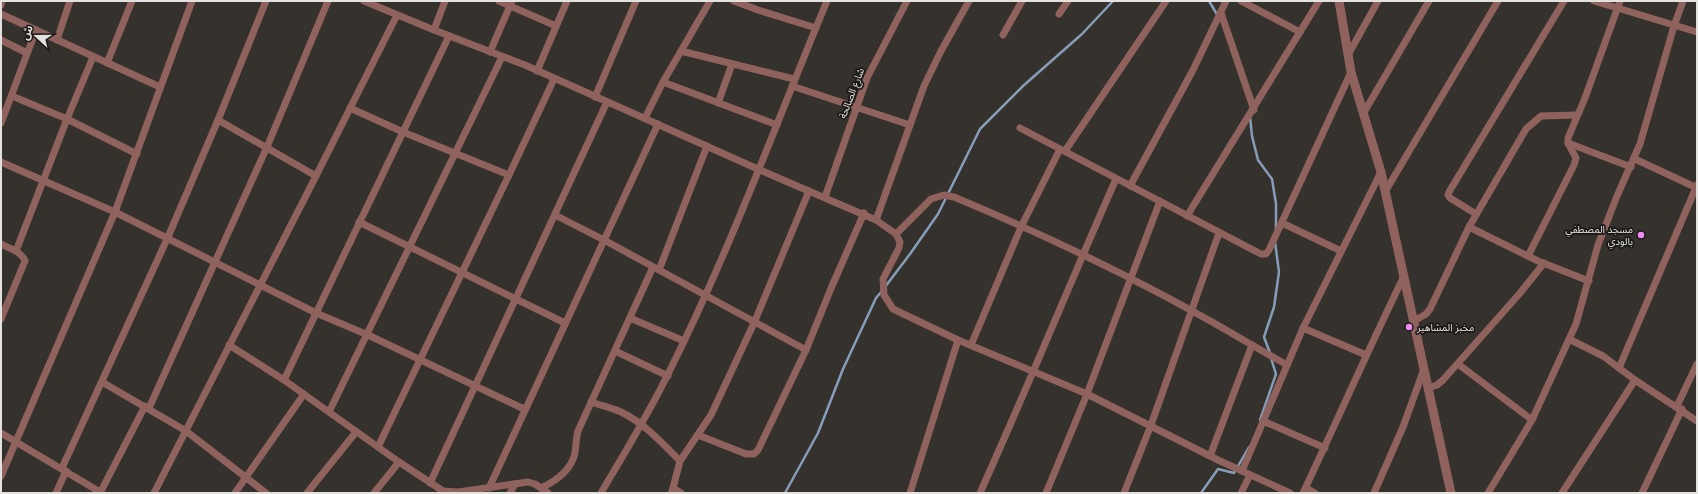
<svg xmlns="http://www.w3.org/2000/svg" width="1698" height="494" font-family="'Noto Sans','Noto Sans Arabic',sans-serif">
<style>
.lines{fill:none;stroke-linecap:round;stroke-linejoin:round}
.stream{stroke:#869db9;stroke-width:2.5}
.minor{stroke:#90625e;stroke-width:7}
.tertiary{stroke:#90625e;stroke-width:9}
.poi-dot{fill:#f08bf6;stroke:#1b1917;stroke-width:1.5}
.labels{text-anchor:middle;stroke-width:3.5;stroke-linejoin:round;paint-order:stroke}
.street-label{font-size:10px;fill:#e4e2df;stroke:#1b1917}
.poi-label{font-size:10px;fill:#e4e2df;stroke:#1b1917;text-anchor:end}
</style>
<rect width="100%" height="100%" fill="#35312c"/>
<g class="lines">
<g class="stream">
<polyline points="1209,1 1218,16"/>
<polyline points="1250,117 1252,136 1258,160 1272,179 1276,204 1276,229"/>
<polyline points="885,287 910,254 938,214 980,129 1023,86 1082,34 1113,1"/>
<polyline points="1270,353 1264,337 1274,307 1279,272 1275,242"/>
<polyline points="1260,420 1276,374 1271,358"/>
<polyline points="785,493 818,433 843,369 876,298 882,291"/>
<polyline points="1201,493 1218,469 1234,473 1249,447"/>
</g>
<g class="minor">
<polyline points="364,1 434,30 525,65 760,170 876,220 896,234 900,242 899,248 883,279 884,295 893,309 958,340 1087,394 1218,460 1290,493"/>
<polyline points="499,1 556,26"/>
<polyline points="734,1 758,10 816,28"/>
<polyline points="1241,1 1300,32"/>
<polyline points="1594,1 1697,32"/>
<polyline points="1,5 2,1"/>
<polyline points="1221,13 1254,110"/>
<polyline points="1,14 160,87"/>
<polyline points="1059,14 1068,1"/>
<polyline points="434,30 445,1"/>
<polyline points="1003,35 1022,1"/>
<polyline points="1,40 27,53"/>
<polyline points="57,40 70,1"/>
<polyline points="681,51 794,79"/>
<polyline points="490,52 512,1"/>
<polyline points="1348,55 1378,1"/>
<polyline points="107,63 132,1"/>
<polyline points="537,71 567,1"/>
<polyline points="663,82 777,125"/>
<polyline points="792,86 910,125"/>
<polyline points="12,96 67,119 137,154"/>
<polyline points="595,97 636,1"/>
<polyline points="718,103 732,64"/>
<polyline points="350,108 403,132 509,175"/>
<polyline points="1363,114 1429,1"/>
<polyline points="645,118 663,82 710,1"/>
<polyline points="218,120 316,176"/>
<polyline points="1,123 36,30"/>
<polyline points="1020,128 1261,254 1266,254 1269,250 1351,72"/>
<polyline points="1568,143 1631,167"/>
<polyline points="1065,151 1166,1"/>
<polyline points="1635,159 1697,188"/>
<polyline points="1,162 115,212 316,313 368,335 524,409"/>
<polyline points="1130,186 1193,70 1226,1"/>
<polyline points="1385,192 1498,1"/>
<polyline points="825,197 867,78 907,1"/>
<polyline points="1476,214 1450,198 1448,195 1449,192 1564,1"/>
<polyline points="555,215 604,240 806,350"/>
<polyline points="1187,216 1319,1"/>
<polyline points="876,220 924,86 941,51 969,1"/>
<polyline points="359,222 565,323"/>
<polyline points="1282,223 1341,251"/>
<polyline points="1469,227 1538,261 1589,281"/>
<path d="M896 234 931 199 944 195 954 197C1057 240 1156 288 1252 345L1210 456"/>
<path d="M1 244C9 248 22 252 25 261L1 319"/>
<polyline points="16,251 67,119 93,57"/>
<polyline points="1528,256 1574,165 1576,158 1568,143 1568,138 1585,98 1620,1"/>
<polyline points="659,270 707,146"/>
<polyline points="630,318 684,341"/>
<polyline points="1414,321 1426,314 1430,309 1469,227 1526,129 1541,116 1577,115"/>
<polyline points="1303,328 1366,355"/>
<polyline points="1569,339 1603,356 1635,380"/>
<polyline points="229,345 284,380 399,462 443,491 458,492 528,482 535,484 548,493"/>
<polyline points="971,345 1021,227 1060,149"/>
<polyline points="1252,345 1287,365"/>
<polyline points="615,351 668,376"/>
<polyline points="1458,364 1532,420"/>
<polyline points="1619,368 1697,185"/>
<polyline points="284,380 449,36"/>
<polyline points="102,382 186,431 266,493"/>
<polyline points="1428,388 1437,385 1443,380 1521,292 1544,263"/>
<path d="M591 402C602 406 613 408 623 413 645 424 663 444 680 461"/>
<polyline points="1677,406 1697,364"/>
<polyline points="149,408 267,147 328,1"/>
<polyline points="329,412 502,57"/>
<polyline points="1263,421 1325,448"/>
<polyline points="1,433 100,492"/>
<polyline points="698,435 746,454 754,454 758,450 806,350 832,286 864,213"/>
<polyline points="378,447 509,175 554,79"/>
<polyline points="62,468 168,237 218,120 266,1"/>
<polyline points="1242,471 1303,328 1381,172"/>
<polyline points="1,476 115,212 192,1"/>
<polyline points="430,483 607,102"/>
<polyline points="489,488 658,124"/>
<path d="M541 488C556 481 571 471 575 453 576 446 576 438 578 431L653 267"/>
<polyline points="673,488 681,493"/>
<polyline points="1306,488 1315,493"/>
<polyline points="56,493 66,471"/>
<polyline points="100,493 145,406"/>
<polyline points="154,493 316,176 397,15"/>
<polyline points="235,493 304,394"/>
<polyline points="307,493 356,432"/>
<polyline points="374,493 399,462"/>
<polyline points="510,493 515,484"/>
<path d="M601 493C624 454 648 415 668 374 729 253 775 126 827 1"/>
<polyline points="671,493 673,488 680,461 711,415 754,323 809,191"/>
<polyline points="910,493 958,340"/>
<path d="M980 493C1027 389 1070 283 1116 179"/>
<polyline points="1046,493 1087,394 1160,201"/>
<polyline points="1124,493 1151,425 1219,233"/>
<polyline points="1241,493 1250,475"/>
<path d="M1303 493C1337 421 1369 348 1404 276"/>
<polyline points="1374,493 1403,427 1424,369"/>
<polyline points="1488,493 1532,420 1576,324 1598,245 1617,196 1640,144 1674,26 1683,1"/>
<polyline points="1562,493 1635,380 1697,421"/>
<polyline points="1642,493 1682,409"/>
</g>
<polyline class="tertiary" points="1339,1 1351,72 1381,172 1451,493"/>
</g>
<g class="poi-dot">
<circle cx="1641" cy="235" r="4"/>
<circle cx="1409" cy="327" r="4"/>
</g>
<g class="labels">
<g class="street-label">
<text transform="translate(851 93) rotate(-69)" y="4">شارع الصالحة</text>
</g>
<g class="poi-label">
<text x="1633" y="233">مسجد المصطفي<tspan x="1633" dy="12">بالودي</tspan></text>
<text x="1417" y="331" text-anchor="start">مخبز المشاهير</text>
</g>
</g>
<rect width="1698" height="494" fill="none" stroke="#e4e2df" stroke-width="4"/>
<g transform="translate(36 36) rotate(291)" stroke="#1b1917" stroke-width="3" paint-order="stroke">
<path d="M0-3L7 15L0 10L-7 15Z" fill="#e4e2df"/>
<text y="-6" font-size="11" font-weight="bold" text-anchor="middle" fill="#e4e2df">ش</text>
</g>
</svg>
